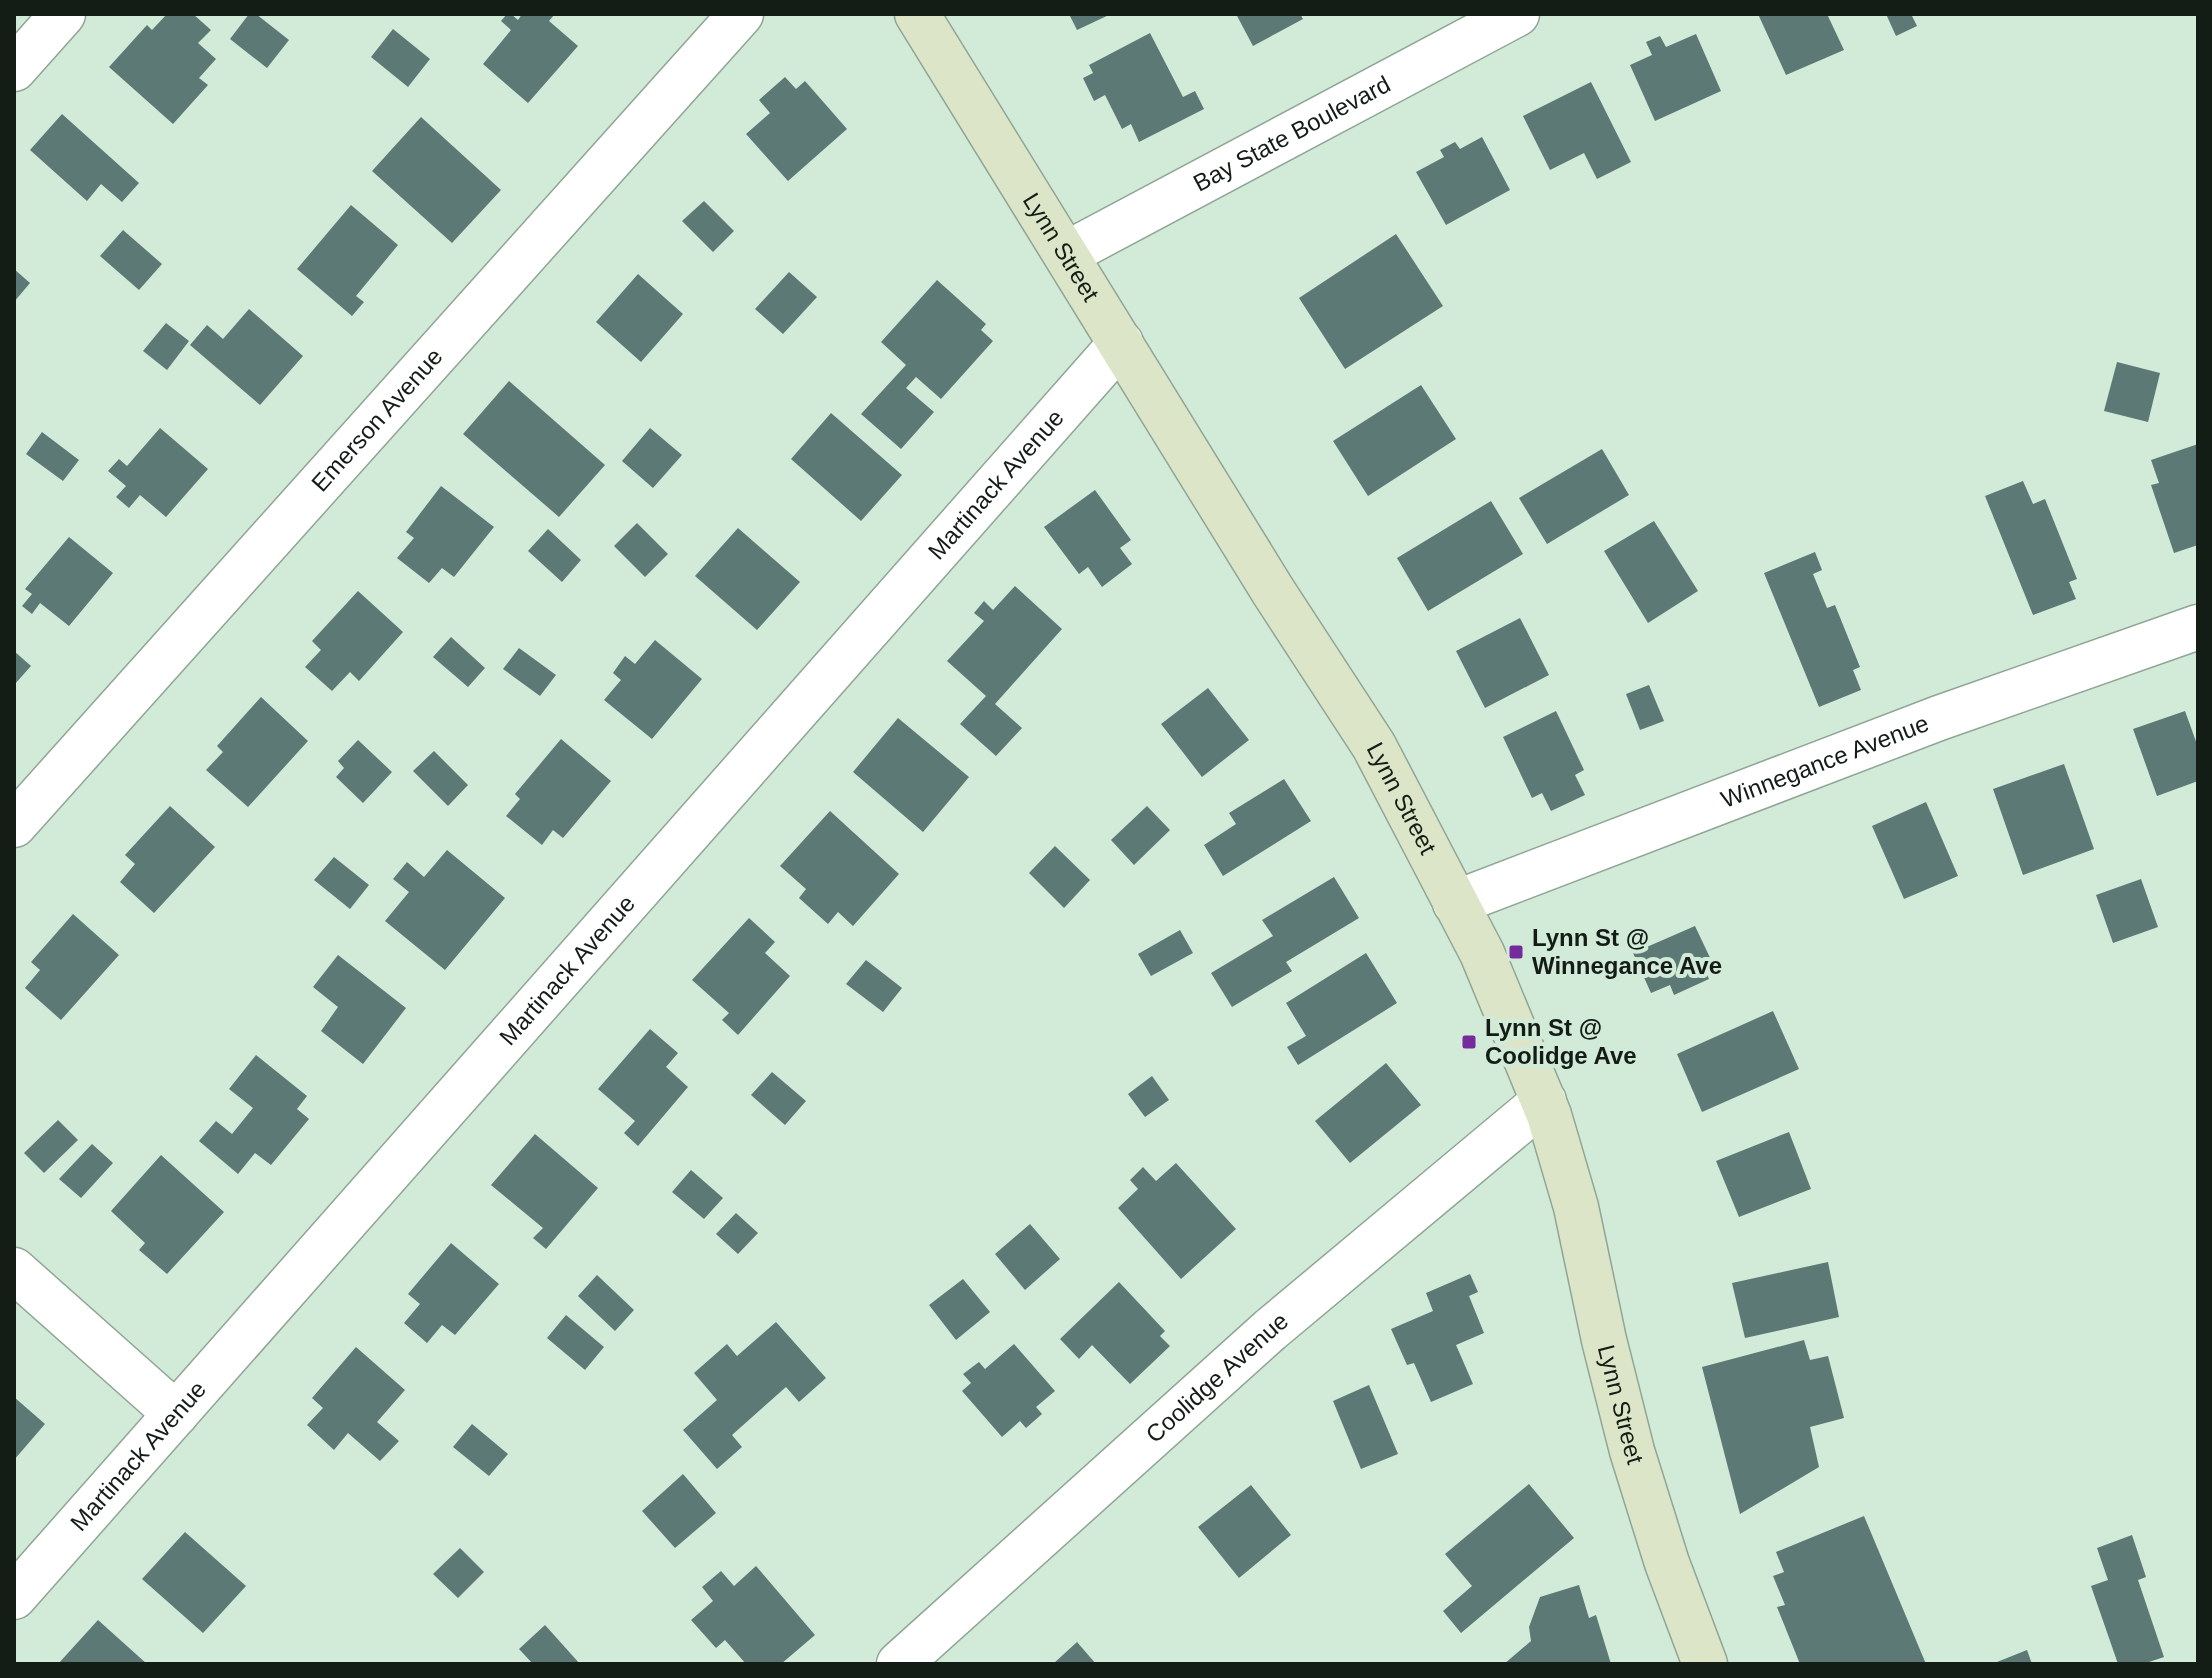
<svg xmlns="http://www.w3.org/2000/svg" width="2212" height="1678" font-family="Arial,sans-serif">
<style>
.building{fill:#5c7975}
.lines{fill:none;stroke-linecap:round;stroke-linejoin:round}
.street-casing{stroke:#8fa595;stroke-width:47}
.secondary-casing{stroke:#8fa595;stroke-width:47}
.street{stroke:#fff;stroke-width:44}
.secondary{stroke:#dce5c7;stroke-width:44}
.poi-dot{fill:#752a9d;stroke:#d2ead8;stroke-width:3}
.labels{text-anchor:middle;stroke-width:8;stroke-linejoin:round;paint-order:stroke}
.street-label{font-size:24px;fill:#141c16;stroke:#d2ead8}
.poi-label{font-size:24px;font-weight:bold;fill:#141c16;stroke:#d2ead8;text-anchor:start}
</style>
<rect width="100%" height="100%" fill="#d2ead8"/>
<g class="building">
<polygon points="167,14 193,14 211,30 198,43 216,59 199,78 208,85 173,124 109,67 147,25 152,30"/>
<polygon points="249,14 256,14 289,40 267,68 230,39"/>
<polygon points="507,14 511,14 518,20 522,14 555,14 549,21 578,46 528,103 483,64 511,30 501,21"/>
<polygon points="1069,14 1111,14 1077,30"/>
<polygon points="1236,14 1300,14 1303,19 1253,46"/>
<polygon points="1758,14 1827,14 1844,50 1786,75"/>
<polygon points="1886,14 1911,14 1917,26 1896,36"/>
<polygon points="393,29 430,59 408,87 371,57"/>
<polygon points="1150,33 1183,97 1195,91 1204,109 1139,142 1131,124 1122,129 1105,95 1094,101 1083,78 1093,73 1089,65"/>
<polygon points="1696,34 1721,91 1655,121 1630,65 1652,55 1646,42 1660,36 1666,47"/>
<polygon points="785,77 796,89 805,81 847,129 788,181 746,134 770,113 759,100"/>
<polygon points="1591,82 1631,162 1597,179 1584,153 1550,170 1523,116"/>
<polygon points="62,114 139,183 122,202 101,184 87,201 30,150"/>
<polygon points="421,117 501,190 452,243 372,171"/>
<polygon points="1482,137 1510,190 1446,225 1416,172 1444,157 1440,150 1455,142 1460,149"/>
<polygon points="704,201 734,231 713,252 682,221"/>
<polygon points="351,205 398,245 356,296 364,302 352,316 297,269"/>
<polygon points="123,230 162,264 139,290 100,256"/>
<polygon points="1396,234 1443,306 1345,369 1299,298"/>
<polygon points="14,269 30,283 14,302"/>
<polygon points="789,272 817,297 783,334 755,309"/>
<polygon points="638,274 683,314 641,362 596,322"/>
<polygon points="937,280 986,324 981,330 993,341 941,399 916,377 906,388 934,412 901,449 861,414 906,365 881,342"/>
<polygon points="249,309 303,356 260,405 190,345 207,325 223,339"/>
<polygon points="166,323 189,341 167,370 143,351"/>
<polygon points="2117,362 2160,373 2148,422 2104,411"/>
<polygon points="509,381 605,465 559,517 463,434"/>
<polygon points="1421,385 1456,439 1368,496 1333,441"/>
<polygon points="831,413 902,475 861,521 791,459"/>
<polygon points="160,428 208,469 166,517 140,495 129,508 116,497 126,486 108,471 119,459 127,466"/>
<polygon points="650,428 682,455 653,488 622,461"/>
<polygon points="42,432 79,460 63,481 26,454"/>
<polygon points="2198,444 2198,545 2174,553 2151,485 2159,483 2151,460"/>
<polygon points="1602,449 1629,495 1547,544 1519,498"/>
<polygon points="2023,481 2033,504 2045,499 2077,579 2069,582 2076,599 2033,615 1985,496"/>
<polygon points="441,486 494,527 454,577 442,568 429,583 397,558 414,538 406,532"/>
<polygon points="1095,490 1131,540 1120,548 1132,564 1102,587 1088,567 1079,574 1044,527"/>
<polygon points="1491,501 1523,554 1428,611 1397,558"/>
<polygon points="1654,521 1698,591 1648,623 1604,551"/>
<polygon points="637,523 668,554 645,577 614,546"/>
<polygon points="738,528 800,582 757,630 695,576"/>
<polygon points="548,529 581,560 562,582 528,551"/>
<polygon points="69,537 113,573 69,626 40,603 32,614 22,606 32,594 25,589"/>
<polygon points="1815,552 1822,570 1813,574 1827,608 1835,605 1860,667 1853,670 1861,690 1819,707 1764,573"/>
<polygon points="1015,586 1062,629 995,704 1022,728 996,756 960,724 986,696 947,661 984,621 974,613 984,601 993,610"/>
<polygon points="358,591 403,632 359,681 350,672 332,691 305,667 321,650 312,641"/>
<polygon points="1520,618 1549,675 1485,708 1456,651"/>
<polygon points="451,637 485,668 468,687 433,657"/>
<polygon points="655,640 702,679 652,739 604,700 621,680 613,673 625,656 635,664"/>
<polygon points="519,648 556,675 540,696 503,669"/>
<polygon points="14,651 31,666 14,685"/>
<polygon points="1649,685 1664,721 1640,730 1626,694"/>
<polygon points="1208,688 1249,740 1202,777 1161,724"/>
<polygon points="261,697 308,741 248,807 206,770 223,752 217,746"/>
<polygon points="1556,711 1584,770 1575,775 1585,795 1551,811 1542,793 1532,798 1503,737"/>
<polygon points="2185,711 2198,747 2198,781 2157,796 2133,729"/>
<polygon points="898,718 969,777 923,832 853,772"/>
<polygon points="561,739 611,781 563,838 553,830 542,845 506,816 520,799 515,794"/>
<polygon points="358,740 392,772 363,803 336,777 344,768 338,761"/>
<polygon points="434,751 468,785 448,806 413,771"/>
<polygon points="2064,764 2094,849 2023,875 1993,789"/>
<polygon points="1284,779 1311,821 1223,876 1204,845 1236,824 1229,813"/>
<polygon points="1926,802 1958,876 1904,899 1872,826"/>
<polygon points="170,806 215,847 154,913 120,882 135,864 125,855"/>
<polygon points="1147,806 1170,830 1134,865 1111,840"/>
<polygon points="830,811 899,874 853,926 838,912 828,924 799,898 806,889 780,866"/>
<polygon points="1055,846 1090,880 1064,908 1029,873"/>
<polygon points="447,850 505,898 445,970 385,921 409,892 393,879 407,862 424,877"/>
<polygon points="334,857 369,885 350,909 314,880"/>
<polygon points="1334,877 1359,918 1286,962 1292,971 1232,1007 1211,973 1273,936 1262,920"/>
<polygon points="2141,879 2158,927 2113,943 2096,895"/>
<polygon points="73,914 119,955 61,1020 25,988 40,970 31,962"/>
<polygon points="749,918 775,942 765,953 790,976 738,1035 722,1020 729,1013 692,980"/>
<polygon points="1695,926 1713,964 1704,968 1709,979 1674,995 1670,985 1651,993 1633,953"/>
<polygon points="1180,930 1193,953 1151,976 1138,954"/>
<polygon points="1366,953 1397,1003 1298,1065 1287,1047 1306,1036 1286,1003"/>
<polygon points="338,955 406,1008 363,1064 321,1031 338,1007 313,987"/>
<polygon points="866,960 902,988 883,1012 846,984"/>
<polygon points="1773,1011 1799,1069 1702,1112 1677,1054"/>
<polygon points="650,1029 678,1053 666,1067 688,1087 638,1146 624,1133 635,1121 598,1089"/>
<polygon points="256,1055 307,1096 297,1109 309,1119 271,1165 255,1153 238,1174 199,1141 216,1121 232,1134 253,1108 229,1089"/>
<polygon points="1386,1063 1421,1105 1350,1163 1315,1121"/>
<polygon points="772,1072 806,1101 785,1125 751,1095"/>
<polygon points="1152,1076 1169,1100 1145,1117 1128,1094"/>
<polygon points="58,1120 78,1140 44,1173 24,1153"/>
<polygon points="1789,1132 1811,1189 1739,1217 1716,1161"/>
<polygon points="535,1134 598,1188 546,1249 533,1238 543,1228 491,1185"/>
<polygon points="92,1144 113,1163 81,1198 59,1179"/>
<polygon points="161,1155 224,1212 167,1274 139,1250 145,1243 111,1211"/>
<polygon points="1176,1163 1236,1229 1181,1279 1118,1208 1138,1189 1130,1180 1143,1167 1156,1181"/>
<polygon points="691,1170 723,1198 704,1219 672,1192"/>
<polygon points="736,1213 758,1233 738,1254 716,1234"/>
<polygon points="1030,1224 1060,1259 1025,1290 995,1254"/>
<polygon points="451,1243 499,1284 455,1335 442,1325 427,1343 404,1323 420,1304 408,1294"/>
<polygon points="1828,1262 1839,1317 1745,1338 1732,1283"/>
<polygon points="1470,1274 1478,1292 1469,1296 1484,1333 1456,1345 1473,1384 1431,1402 1414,1363 1407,1365 1391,1329 1433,1311 1426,1293"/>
<polygon points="597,1275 634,1310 615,1331 578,1296"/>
<polygon points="963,1279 990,1312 956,1340 929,1305"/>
<polygon points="1119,1282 1165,1331 1160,1336 1170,1346 1130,1384 1092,1345 1079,1359 1060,1339"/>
<polygon points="566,1315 604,1347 585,1370 547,1338"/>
<polygon points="776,1322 826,1378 799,1402 786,1387 732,1435 742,1447 717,1469 683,1430 717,1400 694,1373 727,1344 737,1356"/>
<polygon points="1804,1340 1810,1360 1828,1356 1844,1418 1810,1427 1819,1467 1740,1514 1702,1367"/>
<polygon points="1014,1344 1055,1391 1036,1407 1042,1414 1026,1428 1020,1421 1002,1437 962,1391 971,1383 963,1374 979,1362 985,1369"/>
<polygon points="356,1347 405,1390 377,1422 399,1441 380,1461 348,1433 334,1450 307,1425 323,1408 312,1398"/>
<polygon points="1369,1385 1398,1454 1361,1469 1333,1401"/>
<polygon points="14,1397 45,1424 14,1460"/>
<polygon points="472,1424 508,1454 489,1476 453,1447"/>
<polygon points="683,1474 716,1513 675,1548 642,1511"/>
<polygon points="1529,1484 1574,1538 1461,1633 1443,1611 1472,1586 1445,1554"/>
<polygon points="1251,1485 1291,1535 1239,1578 1198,1527"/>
<polygon points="1864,1516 1926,1664 1800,1664 1777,1607 1785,1605 1773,1576 1784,1572 1776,1552"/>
<polygon points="185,1532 246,1586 203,1633 142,1579"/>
<polygon points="2132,1535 2146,1577 2138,1580 2164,1657 2143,1664 2118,1664 2091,1586 2108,1580 2097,1548"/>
<polygon points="460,1548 484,1572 458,1598 433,1574"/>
<polygon points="756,1566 815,1635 781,1664 746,1664 725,1640 716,1648 691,1620 713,1601 702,1587 721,1571 734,1586"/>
<polygon points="1579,1585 1589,1618 1596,1615 1611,1664 1504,1664 1531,1641 1529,1627 1540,1597"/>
<polygon points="98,1620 147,1664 58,1664"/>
<polygon points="545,1625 580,1664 533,1664 519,1649"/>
<polygon points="1077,1642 1096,1664 1053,1664"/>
<polygon points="2027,1650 2032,1664 1992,1664"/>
</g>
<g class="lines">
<g class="street-casing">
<g id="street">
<polyline points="14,69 63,14"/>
<path id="s1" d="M1066 254 1517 14"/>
<path id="s2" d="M14 825 741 14"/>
<path id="s3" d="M1455 903 1939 718 2198 627"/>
<polyline points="14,1270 176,1414"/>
<path id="s4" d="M14 1597 1121 343"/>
<path id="s5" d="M899 1664 1270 1330 1544 1101"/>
</g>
</g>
<g class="secondary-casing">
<g id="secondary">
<path id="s6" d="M917 14 1273 591 1374 746 1482 953 1549 1115 1576 1207 1604 1340 1632 1451 1667 1563 1705 1664"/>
</g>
</g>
<use href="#street" class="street"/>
<use href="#secondary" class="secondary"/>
</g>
<g class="poi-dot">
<rect x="1508" y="944" width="16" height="16" rx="4"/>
<rect x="1461" y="1034" width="16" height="16" rx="4"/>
</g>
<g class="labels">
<g class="street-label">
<text dy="8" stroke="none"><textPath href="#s1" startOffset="256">Bay State Boulevard</textPath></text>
<text dy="8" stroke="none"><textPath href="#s6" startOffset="274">Lynn Street</textPath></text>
<text dy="8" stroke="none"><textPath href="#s2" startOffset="544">Emerson Avenue</textPath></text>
<text dy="8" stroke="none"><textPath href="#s4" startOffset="1484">Martinack Avenue</textPath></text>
<text dy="8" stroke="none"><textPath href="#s3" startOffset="396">Winnegance Avenue</textPath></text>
<text dy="8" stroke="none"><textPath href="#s6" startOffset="922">Lynn Street</textPath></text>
<text dy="8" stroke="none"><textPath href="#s4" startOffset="836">Martinack Avenue</textPath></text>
<text dy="8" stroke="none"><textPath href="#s5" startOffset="428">Coolidge Avenue</textPath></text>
<text dy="8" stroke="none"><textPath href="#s6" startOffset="1570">Lynn Street</textPath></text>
<text dy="8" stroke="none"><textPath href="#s4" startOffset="188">Martinack Avenue</textPath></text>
</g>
<g class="poi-label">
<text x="1532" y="946">Lynn St @<tspan x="1532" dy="28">Winnegance Ave</tspan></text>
<text x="1485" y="1036">Lynn St @<tspan x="1485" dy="28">Coolidge Ave</tspan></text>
</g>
</g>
<rect width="2212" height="1678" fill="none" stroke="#141c16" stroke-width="32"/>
</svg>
